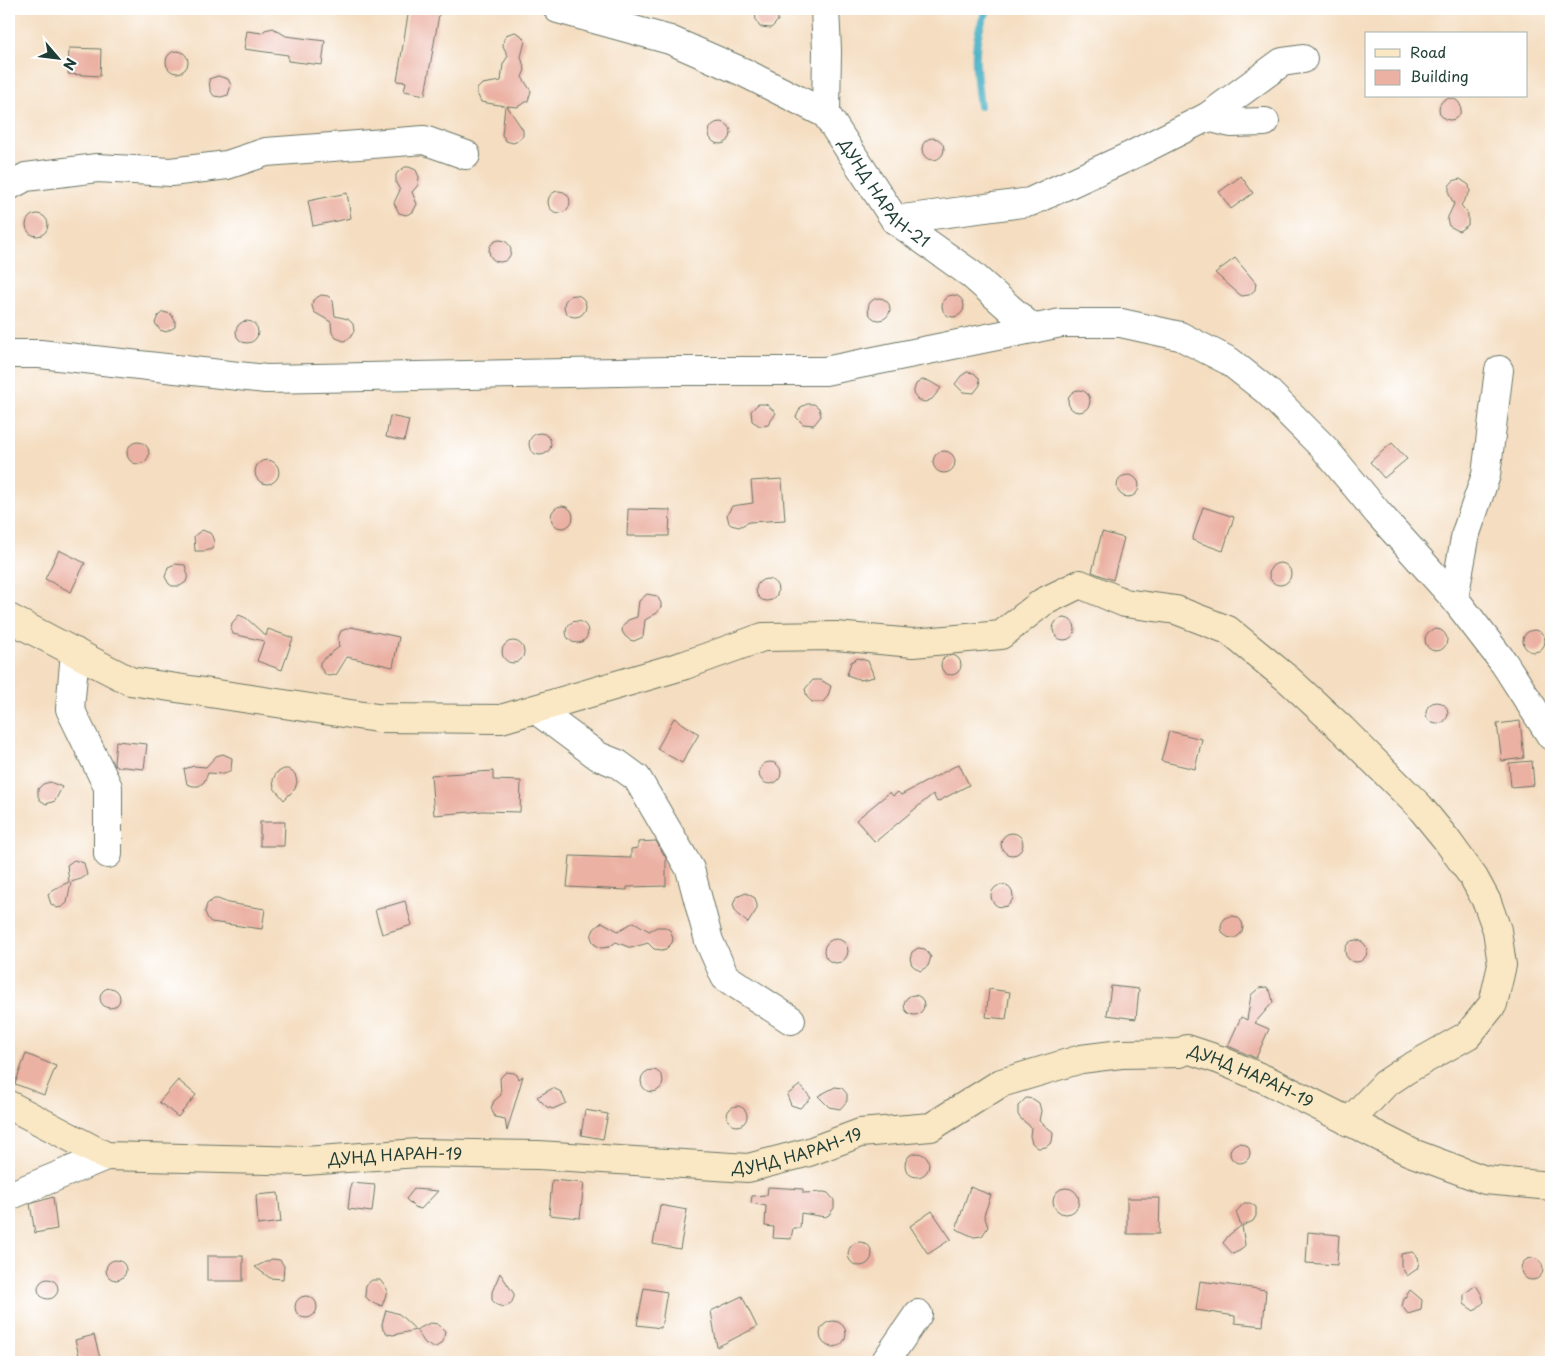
<svg xmlns="http://www.w3.org/2000/svg" width="1560" height="1371" font-family="'Playpen Sans',sans-serif">
<style>
.lines{fill:none;stroke-linecap:round;stroke-linejoin:round}
.stream{stroke:#44aec2;stroke-width:8}
.building{fill:#ebb1a3}
.street-casing{stroke:#6a7565;stroke-width:30}
.secondary-casing{stroke:#6a7565;stroke-width:30}
.street{stroke:#fff;stroke-width:28}
.secondary{stroke:#fae7c3;stroke-width:28}
.labels{text-anchor:middle;stroke-width:4;stroke-linejoin:round;paint-order:stroke}
.street-label{font-size:16px;fill:#1f3d34;stroke:#fff}
</style>
<rect width="100%" height="100%" fill="#fff"/>
<filter id="ink" filterUnits="userSpaceOnUse"><feTurbulence type="fractalNoise" baseFrequency=".02" numOctaves="2"/><feDisplacementMap in="SourceGraphic" scale="10" xChannelSelector="R" yChannelSelector="G"/><feConvolveMatrix kernelMatrix="1 2 1 2 8 2 1 2 1" color-interpolation-filters="sRGB"/></filter>
<filter id="wash" filterUnits="userSpaceOnUse"><feTurbulence type="fractalNoise" baseFrequency=".0096" numOctaves="4" result="noise"/><feDisplacementMap in="SourceGraphic" scale="20" xChannelSelector="R" yChannelSelector="G"/><feGaussianBlur stdDeviation="1.12" result="paint"/><feColorMatrix in="noise" values="0 0 0 0 0 0 0 0 0 0 0 0 0 0 0 0 0 1.4 0 .05"/><feComposite in="paint" operator="in"/></filter>
<g filter="url(#wash)">
<rect width="100%" height="100%" fill="#f4ddc0"/>
<g class="lines">
<path class="stream" d="M980 106C976 74 970 38 988 9"/>
</g>
<g id="blocks">
<g class="building">
<polygon points="409,9 440,9 425,95 404,91 406,82 397,81"/>
<polygon points="755,9 776,9 778,20 776,23 771,28 760,27 756,21"/>
<polygon points="273,28 286,36 325,41 322,65 288,61 288,55 244,49 247,31 262,33 265,30"/>
<polygon points="515,32 521,35 525,41 521,57 525,70 522,77 531,91 528,101 517,107 507,106 523,130 523,136 516,142 513,143 506,141 502,135 505,106 481,102 477,93 477,89 482,84 501,81 503,64 508,56 503,46 504,39 508,34"/>
<polygon points="69,48 101,49 100,76 68,74"/>
<circle cx="177" cy="62" r="11"/>
<polygon points="218,76 228,79 231,85 228,95 221,97 214,96 210,90 209,79"/>
<circle cx="1450" cy="109" r="11"/>
<circle cx="720" cy="133" r="11"/>
<circle cx="933" cy="149" r="11"/>
<polygon points="405,167 409,167 416,170 419,177 418,185 412,192 417,204 413,212 406,215 399,213 394,203 400,190 396,183 396,175 398,172"/>
<polygon points="1241,176 1253,193 1231,209 1219,192"/>
<polygon points="1460,179 1469,185 1470,192 1461,205 1468,214 1468,225 1459,231 1449,226 1447,219 1454,204 1449,194 1449,186 1453,181"/>
<circle cx="559" cy="202" r="11"/>
<polygon points="347,193 351,218 313,226 308,201"/>
<circle cx="37" cy="225" r="11"/>
<circle cx="500" cy="251" r="11"/>
<polygon points="1235,258 1256,283 1255,290 1249,295 1242,296 1239,294 1215,273"/>
<circle cx="575" cy="306" r="11"/>
<polygon points="321,295 328,296 333,301 335,316 348,319 353,324 354,331 350,338 344,341 336,338 332,333 331,322 314,312 312,306 313,300"/>
<circle cx="953" cy="306" r="11"/>
<circle cx="879" cy="309" r="11"/>
<polygon points="163,312 171,314 175,321 175,327 166,332 160,330 155,323 158,316"/>
<circle cx="247" cy="332" r="11"/>
<polygon points="967,372 974,373 979,378 980,385 974,393 963,392 955,384 961,376"/>
<polygon points="922,380 929,381 941,388 932,399 925,402 918,400 913,394 916,384"/>
<circle cx="1079" cy="401" r="11"/>
<polygon points="758,404 766,404 776,413 768,425 760,426 752,421 751,411"/>
<polygon points="807,404 814,404 819,408 821,416 814,425 803,424 796,417 801,407"/>
<polygon points="390,416 409,420 404,441 386,437"/>
<circle cx="540" cy="444" r="11"/>
<circle cx="138" cy="453" r="11"/>
<polygon points="1392,443 1407,459 1384,478 1370,462"/>
<circle cx="944" cy="462" r="11"/>
<circle cx="267" cy="472" r="12"/>
<circle cx="1128" cy="486" r="11"/>
<polygon points="782,479 785,520 749,522 739,527 731,525 729,523 727,515 732,506 753,503 751,481"/>
<circle cx="562" cy="517" r="11"/>
<polygon points="1203,507 1234,517 1223,551 1192,540"/>
<polygon points="628,509 670,510 669,536 627,536"/>
<polygon points="202,530 210,533 212,536 214,542 212,549 205,551 195,551 194,536"/>
<polygon points="1102,532 1124,538 1113,580 1092,572"/>
<polygon points="59,550 85,563 71,592 45,579"/>
<circle cx="1280" cy="574" r="11"/>
<polygon points="175,564 185,565 188,575 186,582 180,586 172,586 169,584 165,577 168,567"/>
<circle cx="767" cy="590" r="11"/>
<polygon points="647,594 657,596 661,603 661,607 657,613 645,620 643,637 634,641 630,640 625,636 622,631 623,626 628,620 637,617 639,601"/>
<polygon points="239,615 246,618 266,636 268,629 293,638 282,670 257,661 264,641 233,634 231,629 232,623"/>
<circle cx="1064" cy="629" r="11"/>
<circle cx="577" cy="632" r="11"/>
<polygon points="351,627 399,637 393,667 347,657 336,675 328,676 324,673 320,667 320,662 339,647 338,638 341,631"/>
<circle cx="1436" cy="640" r="11"/>
<circle cx="1534" cy="641" r="11"/>
<circle cx="513" cy="652" r="11"/>
<circle cx="951" cy="665" r="10"/>
<polygon points="858,658 868,661 874,677 861,680 847,675 851,662"/>
<polygon points="813,680 821,680 831,686 828,696 823,702 812,702 807,697 805,689"/>
<circle cx="1437" cy="713" r="11"/>
<polygon points="674,718 699,734 682,763 657,749"/>
<polygon points="1520,721 1524,758 1502,761 1497,724"/>
<polygon points="1169,731 1202,739 1195,769 1161,761"/>
<polygon points="116,741 147,744 144,769 115,766 114,763"/>
<polygon points="223,754 232,758 231,770 224,774 208,773 204,782 199,786 193,786 187,784 184,769 194,766 206,767 216,756"/>
<polygon points="1532,761 1534,785 1511,787 1509,763"/>
<circle cx="770" cy="773" r="11"/>
<polygon points="959,764 969,785 937,802 933,794 875,842 856,820 890,792 893,796 898,792 901,795"/>
<polygon points="284,769 288,769 295,774 297,782 295,789 284,800 274,788 273,780 276,773"/>
<polygon points="493,771 493,780 521,781 520,812 483,811 434,815 431,775"/>
<polygon points="50,782 62,787 55,801 46,804 40,800 38,796 38,789 43,784"/>
<polygon points="260,822 285,822 284,846 260,846"/>
<circle cx="1012" cy="844" r="11"/>
<polygon points="656,841 666,858 666,886 627,887 627,890 567,887 570,856 631,858 631,849 638,848 638,842"/>
<polygon points="74,860 84,863 87,875 81,879 71,882 67,903 62,907 57,908 51,904 48,895 54,889 69,882 67,865"/>
<circle cx="1002" cy="896" r="11"/>
<polygon points="746,893 755,898 757,905 757,909 748,923 736,913 733,905 736,897"/>
<polygon points="214,899 218,899 228,903 265,909 262,929 211,922 208,919 205,912 207,904"/>
<polygon points="405,901 412,925 382,934 375,910"/>
<circle cx="1232" cy="927" r="11"/>
<polygon points="602,922 618,931 634,922 649,931 657,927 665,927 671,931 673,939 672,943 666,949 662,950 654,949 648,943 631,948 616,942 609,947 601,948 594,944 591,937 594,929"/>
<circle cx="836" cy="951" r="12"/>
<circle cx="1356" cy="951" r="11"/>
<polygon points="918,948 925,949 931,957 928,966 920,971 912,965 910,959 912,952"/>
<polygon points="1111,986 1139,989 1136,1019 1107,1015"/>
<polygon points="1267,987 1271,993 1273,1002 1255,1023 1269,1029 1256,1058 1228,1046 1241,1017 1247,1020 1251,995 1259,988"/>
<circle cx="110" cy="998" r="10"/>
<polygon points="989,989 1010,992 1006,1019 986,1017"/>
<circle cx="914" cy="1005" r="10"/>
<polygon points="26,1054 56,1066 44,1095 15,1084"/>
<circle cx="652" cy="1081" r="11"/>
<polygon points="506,1072 514,1073 518,1076 519,1079 523,1076 507,1131 505,1119 495,1117 491,1108 494,1101 501,1095 500,1078"/>
<polygon points="178,1080 196,1095 178,1117 159,1102"/>
<polygon points="800,1085 811,1098 800,1108 791,1105 787,1095"/>
<polygon points="835,1087 842,1088 847,1094 847,1101 840,1109 829,1107 818,1096"/>
<polygon points="553,1088 561,1092 566,1103 553,1109 547,1107 537,1097"/>
<polygon points="1026,1098 1033,1099 1039,1103 1041,1111 1039,1121 1052,1131 1053,1134 1052,1142 1046,1147 1038,1148 1032,1143 1030,1136 1031,1127 1020,1118 1018,1114 1018,1106"/>
<circle cx="737" cy="1116" r="10"/>
<polygon points="585,1110 608,1114 603,1139 581,1135"/>
<circle cx="1240" cy="1153" r="10"/>
<circle cx="917" cy="1165" r="12"/>
<polygon points="552,1180 584,1183 580,1218 549,1215"/>
<polygon points="351,1183 375,1185 372,1212 348,1209"/>
<polygon points="768,1187 803,1189 803,1193 824,1192 828,1193 834,1200 834,1208 829,1215 825,1217 801,1213 800,1228 793,1228 791,1239 773,1238 774,1227 765,1226 766,1206 751,1203 752,1196 767,1195"/>
<polygon points="970,1187 991,1195 984,1215 988,1227 982,1236 974,1237 956,1229"/>
<circle cx="1066" cy="1201" r="13"/>
<polygon points="414,1189 438,1191 421,1209 414,1207 406,1199"/>
<polygon points="278,1193 281,1222 258,1225 256,1195"/>
<polygon points="53,1197 57,1229 35,1233 30,1204"/>
<polygon points="1127,1198 1160,1198 1159,1234 1127,1234"/>
<polygon points="1244,1203 1250,1203 1256,1207 1256,1216 1253,1221 1242,1226 1245,1245 1241,1250 1233,1254 1223,1243 1229,1235 1241,1226 1236,1212"/>
<polygon points="660,1205 687,1210 680,1249 653,1244"/>
<polygon points="932,1211 951,1239 928,1254 910,1226"/>
<polygon points="1308,1232 1339,1235 1337,1265 1306,1263"/>
<circle cx="860" cy="1254" r="12"/>
<polygon points="1412,1252 1418,1257 1419,1263 1417,1269 1407,1276 1401,1266 1401,1254"/>
<rect x="207" y="1256" width="36" height="25"/>
<circle cx="1532" cy="1269" r="11"/>
<polygon points="272,1259 280,1260 284,1266 283,1279 270,1278 255,1267"/>
<circle cx="116" cy="1270" r="10"/>
<polygon points="500,1273 514,1294 514,1297 511,1304 504,1307 497,1305 492,1300 492,1292"/>
<circle cx="48" cy="1289" r="10"/>
<polygon points="372,1280 380,1280 387,1289 387,1292 382,1306 370,1301 365,1296 366,1285"/>
<polygon points="1200,1281 1266,1290 1263,1326 1235,1323 1235,1316 1196,1310"/>
<polygon points="1476,1285 1482,1295 1484,1302 1474,1311 1464,1304 1464,1294"/>
<polygon points="644,1288 667,1292 661,1328 637,1325"/>
<polygon points="1410,1290 1422,1300 1421,1310 1408,1314 1402,1306 1404,1299"/>
<polygon points="742,1296 757,1327 717,1347 711,1311"/>
<circle cx="306" cy="1307" r="11"/>
<polygon points="386,1310 399,1314 416,1330 393,1335 388,1334 383,1330 382,1324"/>
<circle cx="833" cy="1334" r="13"/>
<polygon points="430,1323 438,1324 445,1331 443,1342 436,1347 432,1347 425,1343 416,1330"/>
<polygon points="94,1335 101,1362 81,1362 75,1340"/>
</g>
</g>
</g>
<g filter="url(#ink)">
<use href="#blocks" fill-opacity="0" stroke="#6a7565" stroke-width="1"/>
<g class="lines">
<g class="street-casing">
<g id="street">
<polyline points="558,9 670,40 743,72 826,114"/>
<path id="s1" d="M825 9 827 50 826 114 895 220 971 274 1033 329"/>
<polyline points="1207,117 1282,62 1303,59"/>
<polyline points="9,186 26,177 97,168 171,172 227,165 266,152 424,140 466,155"/>
<polyline points="895,220 1030,202 1130,156 1207,117 1231,123 1265,122"/>
<polyline points="9,354 40,354 266,379 670,371 825,371 1061,323 1121,323 1180,336 1229,361 1267,391 1324,448 1378,513 1454,598 1504,663 1551,736"/>
<polyline points="1454,598 1466,533 1486,475 1499,370"/>
<polyline points="75,652 70,709 108,787 108,854"/>
<polyline points="535,709 598,756 618,764 637,778 690,869 709,941 725,977 791,1020"/>
<polyline points="9,1196 106,1156"/>
<polyline points="885,1362 918,1314"/>
</g>
</g>
<g class="secondary-casing">
<g id="secondary">
<polyline points="9,618 130,681 377,718 501,719 685,665 763,637 836,636 913,643 1001,635 1043,602 1080,584 1125,603 1176,610 1228,630 1289,680 1342,729 1419,806 1446,839 1474,878 1487,902 1497,930 1502,965 1493,1004 1468,1035 1406,1070 1385,1084 1349,1122"/>
<path id="s2" d="M9 1105 106 1156 305 1161 418 1153 538 1155 748 1168 809 1152 860 1133 931 1127 1001 1083 1081 1059 1121 1054 1180 1053 1187 1049 1220 1060 1269 1081 1410 1152 1485 1180 1551 1186"/>
</g>
</g>
<use href="#street" class="street"/>
<use href="#secondary" class="secondary"/>
</g>
</g>
<g class="labels">
<g class="street-label">
<text dy="6" stroke="none"><textPath href="#s1" startOffset="204">ДУНД НАРАН-21</textPath></text>
<text dy="6" stroke="none"><textPath href="#s2" startOffset="1284">ДУНД НАРАН-19</textPath></text>
<text dy="6" stroke="none"><textPath href="#s2" startOffset="804">ДУНД НАРАН-19</textPath></text>
<text dy="6" stroke="none"><textPath href="#s2" startOffset="399">ДУНД НАРАН-19</textPath></text>
</g>
</g>
<rect width="1560" height="1371" fill="none" stroke="#fff" stroke-width="30"/>
<rect x="1365" y="32" width="162" height="65" fill="#ffffff" stroke="#a5b1ae"/>
<rect x="1375" y="49" width="25" height="8" fill="#fae7c3" stroke="#a5b1ae"/>
<text x="1410" y="58" font-size="15" fill="#1f3d34">Road</text>
<rect x="1375" y="70" width="25" height="15" fill="#ebb1a3" stroke="#a5b1ae"/>
<text x="1410" y="82" font-size="15" fill="#1f3d34">Building</text>
<g transform="translate(58 58) rotate(118)" stroke="#ffffff" stroke-width="4" paint-order="stroke">
<path d="M0-4L9 19L0 12L-9 19Z" fill="#1f3d34"/>
<text y="-8" font-size="14" font-weight="bold" text-anchor="middle" fill="#1f3d34">N</text>
</g>
</svg>
